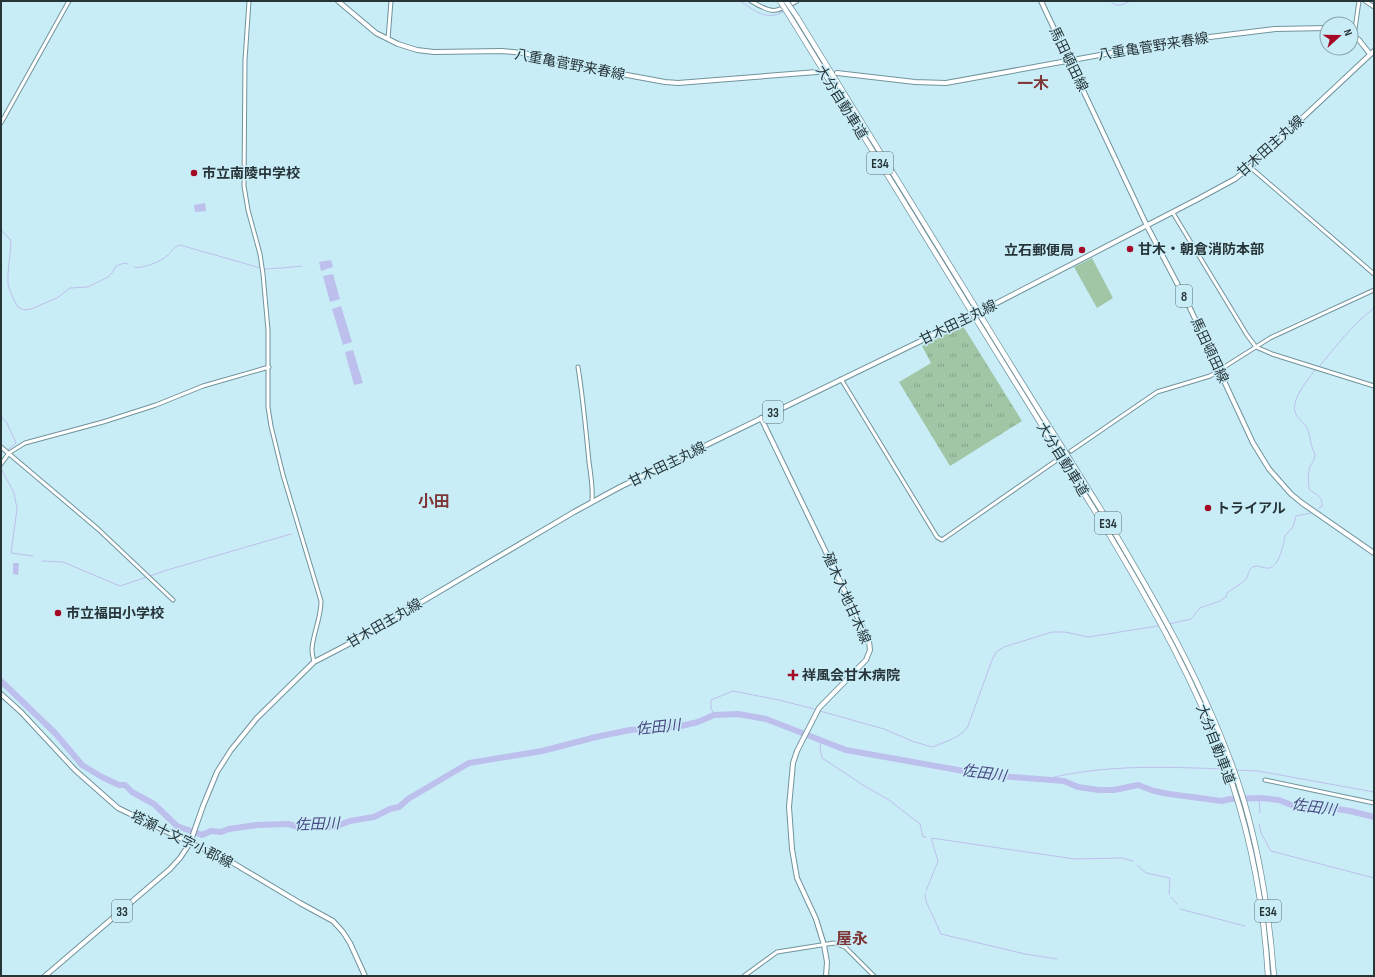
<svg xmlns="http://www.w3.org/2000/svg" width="1375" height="977" viewBox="0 0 1375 977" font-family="'Sofia Sans Condensed','Noto Sans JP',sans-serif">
  <defs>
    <pattern id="grass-tufts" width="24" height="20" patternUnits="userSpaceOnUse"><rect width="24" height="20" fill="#a0c6a6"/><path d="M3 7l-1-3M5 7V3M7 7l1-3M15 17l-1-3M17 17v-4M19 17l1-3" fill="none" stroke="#82a288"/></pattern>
  </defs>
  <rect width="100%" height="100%" fill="#c9edf7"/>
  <!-- grass -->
  <path fill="url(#grass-tufts)" d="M963 326 1022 421 950 466 899 382 931 363 922 346Z"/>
  <!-- park -->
  <path fill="#a0c6a6" d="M1092 258 1113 298 1097 308 1074 267Z"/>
  <!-- water -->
  <path fill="#bdbfed" d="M205 203 206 211 195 212 194 205Z
    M331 260 333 267 321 271 319 262Z
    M333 274 340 299 330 302 323 276Z
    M341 306 352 342 343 345 332 309Z
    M353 350 363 383 354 385 345 352Z
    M13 563H19L18 575 13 574Z"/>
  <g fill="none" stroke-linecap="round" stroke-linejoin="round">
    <!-- stream -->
    <path stroke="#bdbfed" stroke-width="1" d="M740 1C756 11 766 22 785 11
      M1112 3C1119 7 1123 5 1130 1
      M1 230 10 239 11 245 8 273V285L13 298 18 307 24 310 31 309 57 298 70 288 88 287 108 277 112 273 116 266 124 263 128 264
      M134 267C140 270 162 261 167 256 172 252 173 247 180 245L264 269 281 268 302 266
      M1319 367C1336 346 1352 325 1374 308
      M1316 369C1309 378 1291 399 1295 412 1296 417 1303 422 1306 426 1310 433 1310 440 1312 447 1312 450 1315 452 1315 455 1315 460 1312 463 1310 466 1308 472 1308 482 1309 488 1311 495 1322 491 1322 506L1319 508
      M1 416 7 423 16 443 8 450
      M2 470 14 493 17 509 11 553 33 556
      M42 561 63 562 120 586 147 577
      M150 576 167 570 291 534
      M1169 624 1191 619 1200 608 1220 601 1226 597 1227 593C1233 588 1243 584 1247 577 1249 573 1249 569 1253 567 1259 564 1263 569 1269 568 1279 567 1284 543 1285 536L1293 527 1296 516 1311 513
      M820 711 884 729 912 741 932 747 935 746C947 741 962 737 968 726L992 660 996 652 1004 647 1052 632H1065L1088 637 1158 626
      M714 715 711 708V700L733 691 779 700 814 709
      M821 740 820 749 822 758 863 785 889 800 920 824 923 837H926
      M1235 770 1258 771 1374 792
      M1046 779C1105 764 1165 767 1225 769
      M1259 798 1260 813
      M1259 824 1261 833 1271 851 1374 878
      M1137 865 1146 873 1170 878 1169 894
      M926 891 938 861 931 838 1075 859 1122 858 1133 861
      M925 894 926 901 941 934 1025 954 1057 959
      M1171 897 1177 904
      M1180 909 1245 926"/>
    <!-- river -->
    <path stroke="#bdbfed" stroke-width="6" d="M1 681 55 733 82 765 102 777 119 785H125L132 792 154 804 177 826 202 835 211 831 221 832 229 829 257 825 288 824 299 827 320 828 337 826 350 821 374 817 390 809 399 807 408 799 469 763 542 751 596 737 630 730 681 726 698 722 714 715 738 714 766 719 846 750 986 775 1064 781 1078 787 1099 790H1114L1138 785 1154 791 1169 794 1222 801 1230 799 1262 798 1279 800 1294 806 1331 808 1350 811 1374 817"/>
    <!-- minor-tunnel -->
    <path stroke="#a9c8d1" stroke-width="3" stroke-dasharray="3 1.5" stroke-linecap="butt" d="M1057 460 1071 451"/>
    <!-- major-tunnel -->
    <path stroke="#a9c8d1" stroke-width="4" stroke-dasharray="4 2" stroke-linecap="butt" d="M817 72 833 73"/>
    <defs>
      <path id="minor" d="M249 1 245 60 244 186 248 210 260 254 263 274 268 330V407L271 426 283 475 321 601C321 619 313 633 312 649 312 653 313 658 314 662
        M751 1C772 14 776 13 797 1
        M1365 1 1374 7
        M1354 36 1359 1
        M388 39 391 1
        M1 123 69 1
        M1250 167 1374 274
        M1173 213 1247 335 1256 347 1272 354 1374 386
        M578 367C583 398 586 430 589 462 591 475 593 488 592 501
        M841 379 937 537 942 540 1057 460
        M1 447 98 529 173 600
        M1071 451 1157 392 1210 376 1270 338 1374 290
        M1 464 9 453 25 443 103 422 156 405 203 386 269 367
        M1265 780 1374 803
        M744 976 777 952 834 943 845 947 874 976"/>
      <path id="major" d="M338 1 376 33 398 44 417 50 434 52 502 51 523 53 605 71 665 82 678 83 817 72
        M1041 1 1147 226 1189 306 1253 443 1269 469 1291 494 1302 503 1374 553
        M1351 35 1359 40 1370 54
        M837 73 915 82 946 83 1177 41 1275 29 1327 28
        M761 418 869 641 870 650 866 660 819 708 797 751 793 763 789 807 792 849 797 878 816 919 824 945 827 962 826 976
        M1 694 21 712 75 770 118 808 190 843 223 857 300 903 333 921 343 932 350 943 365 976
        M45 976 170 869 180 858 190 843 203 806 217 772 231 750 257 718 314 662 364 636 574 512 620 487 964 320 1198 199 1235 179 1250 167 1374 51"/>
      <path id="highway" d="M797 17 973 303
        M792 20 968 306
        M982 318C1021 382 1061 445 1100 508 1153 596 1205 685 1238 782 1259 845 1269 910 1274 976
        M977 321C1018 386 1058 451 1098 516 1150 602 1200 688 1232 783 1253 846 1264 910 1268 976"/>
    </defs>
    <!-- minor casing -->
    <use href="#minor" stroke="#71939c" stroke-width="5"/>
    <!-- major casing -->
    <use href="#major" stroke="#71939c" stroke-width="6"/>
    <!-- highway casing -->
    <use href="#highway" stroke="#71939c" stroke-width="6"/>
    <!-- minor -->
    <use href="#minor" stroke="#fff" stroke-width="3"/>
    <!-- major -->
    <use href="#major" stroke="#fff" stroke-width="4"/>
    <!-- highway -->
    <use href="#highway" stroke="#fff" stroke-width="4.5"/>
    <defs>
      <path id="highway-bridge" d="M780 1 792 20
        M786 1 797 17
        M973 303 982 318
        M968 306 977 321"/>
    </defs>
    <!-- highway-bridge casing -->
    <use href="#highway-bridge" stroke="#71939c" stroke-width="6" stroke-linecap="butt"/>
    <!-- highway-bridge -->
    <use href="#highway-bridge" stroke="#fff" stroke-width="4.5"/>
  </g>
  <!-- markers -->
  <g fill="#a40925" stroke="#c9edf7" stroke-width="1.5">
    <circle cx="194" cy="173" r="4"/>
    <circle cx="1130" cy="249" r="4"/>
    <circle cx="1082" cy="250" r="4"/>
    <circle cx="1208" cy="508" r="4"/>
    <circle cx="58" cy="613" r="4"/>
    <path d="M791 669h4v4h4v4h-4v4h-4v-4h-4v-4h4z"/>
  </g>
  <g text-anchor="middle" stroke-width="3" stroke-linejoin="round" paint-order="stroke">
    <!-- shield labels -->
    <g fill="#c9edf7" stroke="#586c72" stroke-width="1">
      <rect x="867" y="152" width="26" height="22" rx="3"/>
      <rect x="1176" y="285" width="16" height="22" rx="3"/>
      <rect x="763" y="401" width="20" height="22" rx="3"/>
      <rect x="1095" y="512" width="26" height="22" rx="3"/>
      <rect x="112" y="900" width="20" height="22" rx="3"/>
      <rect x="1255" y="900" width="26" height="22" rx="3"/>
    </g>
    <g font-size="13" font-weight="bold" fill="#273539">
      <text x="880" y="168">E34</text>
      <text x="1184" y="301">8</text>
      <text x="773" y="417">33</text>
      <text x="1108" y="528">E34</text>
      <text x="122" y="916">33</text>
      <text x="1268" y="916">E34</text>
    </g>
    <!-- street labels -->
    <g font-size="14" fill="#273539" stroke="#c9edf7">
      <text transform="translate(1153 46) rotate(-9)" y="5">八重亀菅野来春線</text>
      <text transform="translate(1069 59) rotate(64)" y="5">馬田頓田線</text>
      <text transform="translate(570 64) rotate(11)" y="5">八重亀菅野来春線</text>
      <text transform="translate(842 102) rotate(58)" y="5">大分自動車道</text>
      <text transform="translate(1270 146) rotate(-42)" y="5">甘木田主丸線</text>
      <text transform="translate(958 322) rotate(-26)" y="5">甘木田主丸線</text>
      <text transform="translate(1210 350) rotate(65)" y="5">馬田頓田線</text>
      <text transform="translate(1063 459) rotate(58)" y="5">大分自動車道</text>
      <text transform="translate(667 464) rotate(-26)" y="5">甘木田主丸線</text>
      <text transform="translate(847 598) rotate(66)" y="5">殖木入地甘木線</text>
      <text transform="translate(384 623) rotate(-30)" y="5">甘木田主丸線</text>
      <text transform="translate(1216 744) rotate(69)" y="5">大分自動車道</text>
      <text transform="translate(182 839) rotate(26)" y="5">塔瀬十文字小郡線</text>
    </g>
    <!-- poi labels -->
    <g font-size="14" font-weight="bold" fill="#273539" stroke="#c9edf7" text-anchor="start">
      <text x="202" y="178">市立南陵中学校</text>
      <text x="1138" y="254">甘木・朝倉消防本部</text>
      <text x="1074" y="255" text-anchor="end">立石郵便局</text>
      <text x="1216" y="513">トライアル</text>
      <text x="66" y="618">市立福田小学校</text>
      <text x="802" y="680">祥風会甘木病院</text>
    </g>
    <!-- water labels -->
    <g font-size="15" font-style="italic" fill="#474680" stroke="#c9edf7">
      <text transform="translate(658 727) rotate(-6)" y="5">佐田川</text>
      <text transform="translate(984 773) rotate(8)" y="5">佐田川</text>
      <text transform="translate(1314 807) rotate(8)" y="5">佐田川</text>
      <text transform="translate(317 824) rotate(-2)" y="5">佐田川</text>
    </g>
    <!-- quarter labels -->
    <g font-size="16" font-weight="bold" fill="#7e3637" stroke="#c9edf7">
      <text x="1033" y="89">一木</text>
      <text x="434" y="507">小田</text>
      <text x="852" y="944">屋永</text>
    </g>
  </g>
  <!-- border -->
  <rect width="1375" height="977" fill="none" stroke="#273539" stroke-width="4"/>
  <!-- north arrow -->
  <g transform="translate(1339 36) rotate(69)"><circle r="19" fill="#c9edf7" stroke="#88a3ab"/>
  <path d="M0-3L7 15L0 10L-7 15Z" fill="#a40925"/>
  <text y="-6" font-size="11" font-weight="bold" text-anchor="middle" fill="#273539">N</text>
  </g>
</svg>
